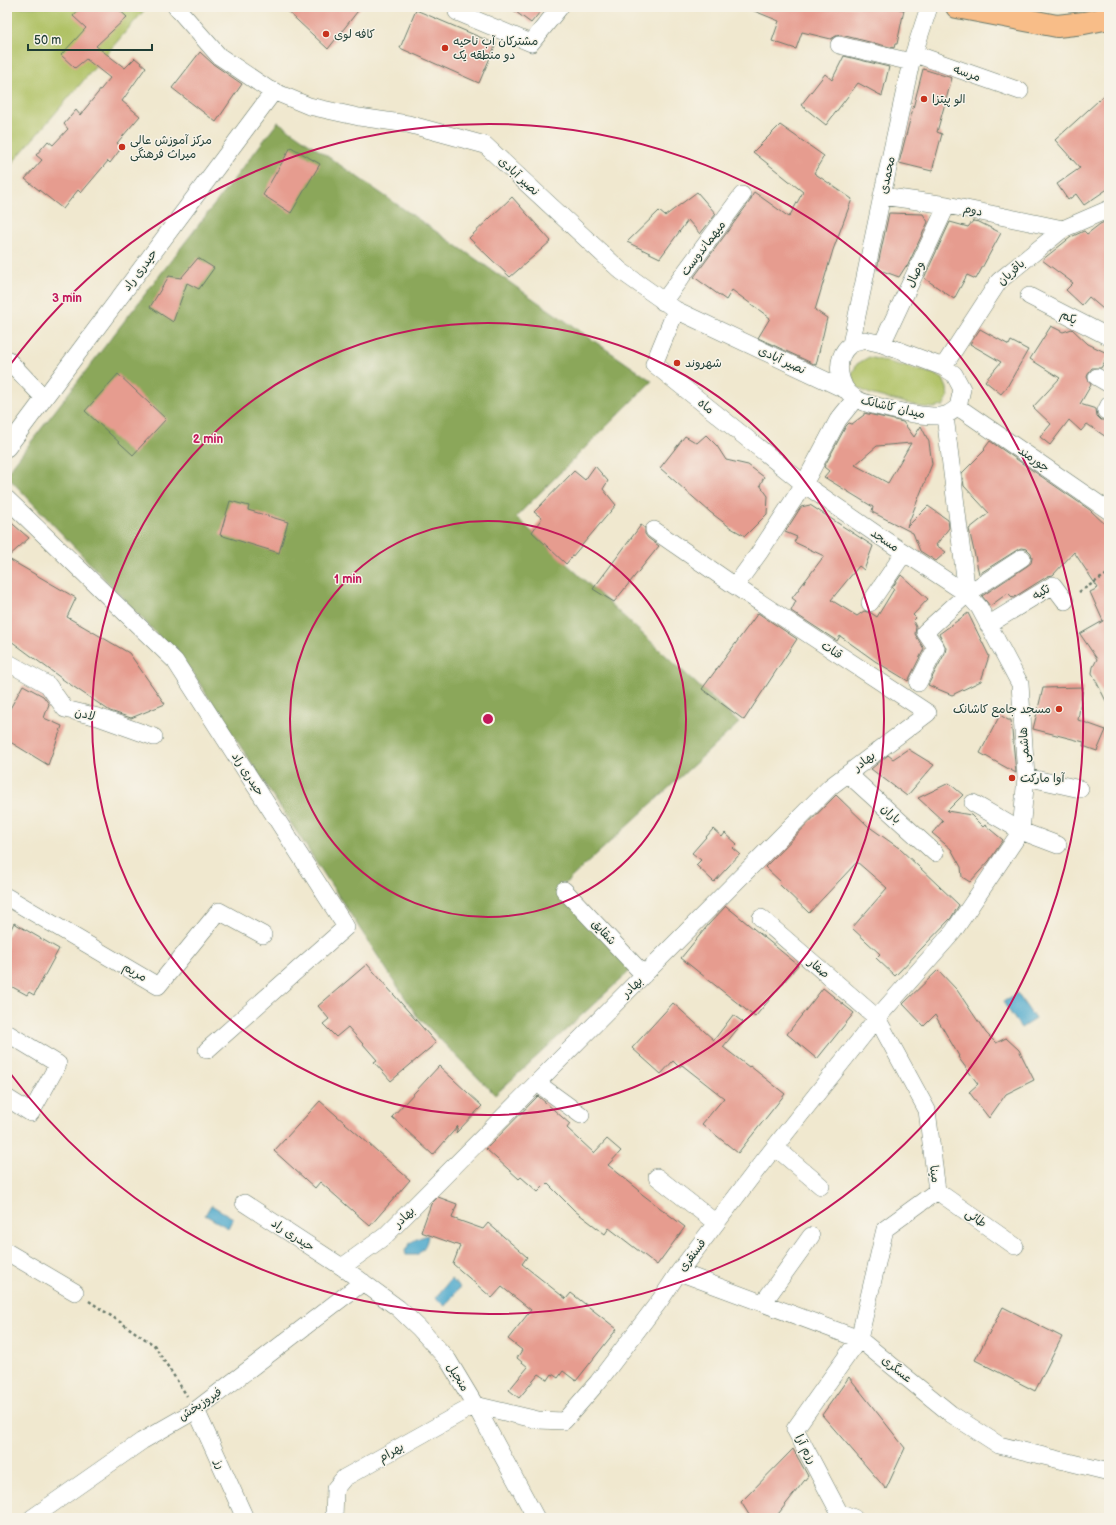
<svg xmlns="http://www.w3.org/2000/svg" width="1116" height="1525" viewBox="0 0 1116 1525" font-family="'Balsamiq Sans','Playpen Sans Arabic',sans-serif">
  <rect width="100%" height="100%" fill="#f7f3e8"/>
  <filter id="ink" filterUnits="userSpaceOnUse"><feTurbulence type="fractalNoise" baseFrequency=".025" numOctaves="2"/><feDisplacementMap in="SourceGraphic" scale="8" xChannelSelector="R" yChannelSelector="G"/><feConvolveMatrix kernelMatrix="1 2 1 2 8 2 1 2 1" color-interpolation-filters="sRGB"/></filter>
  <filter id="wash" filterUnits="userSpaceOnUse"><feTurbulence type="fractalNoise" baseFrequency=".012" numOctaves="4" result="noise"/><feDisplacementMap in="SourceGraphic" scale="16" xChannelSelector="R" yChannelSelector="G"/><feGaussianBlur stdDeviation="0.9" result="paint"/><feColorMatrix in="noise" values="0 0 0 0 0 0 0 0 0 0 0 0 0 0 0 0 0 1.4 0 .05"/><feComposite in="paint" operator="in"/></filter>
  <g filter="url(#wash)">
    <rect width="100%" height="100%" fill="#f0e8cf"/>
    <!-- green -->
    <path fill="#afc164" stroke="#677f4c" d="M7 7H147L7 169Z
      M869 357 934 374 943 379 947 388 948 397 943 406 934 408 922 407 870 394 856 387 852 374 857 364Z"/>
    <!-- forest -->
    <path fill="#8ba75a" stroke="#557247" d="M278 122 652 381 516 517 739 723 559 889 632 969 495 1095 417 1016 190 669 7 476V473Z"/>
    <!-- water -->
    <path fill="#4ea9cc" stroke="#367380" d="M1017 993 1035 1019 1021 1028 1003 1002Z
      M211 1205 233 1218 228 1228 205 1215Z
      M428 1235C427 1244 424 1249 417 1255H406L405 1251C409 1241 418 1238 428 1235Z
      M451 1279 460 1287 445 1306 435 1298Z"/>
    <g id="blocks">
      <!-- building -->
      <path fill="#e69c8f" fill-rule="evenodd" d="M81 7H116L127 17 96 46 125 68 135 58 146 67 122 101 140 116 117 143 122 147 110 163 108 161 81 193 78 190 63 209 25 179 42 160 36 155 48 141 53 145 68 129 64 124 76 110 80 115 110 78 86 59 75 68 61 55 86 28 73 16Z
        M283 7H361L328 49Z
        M509 7H544L531 23Z
        M747 7H892L904 10 897 44H895L894 48 841 35 836 36 831 39 802 32 796 49 772 41 779 21 747 8Z
        M416 10 496 44 479 83 400 48Z
        M200 52 213 64 242 84 216 122 172 88Z
        M844 56 889 67 882 96 858 83 826 125 801 105 825 74 832 80Z
        M923 69 952 78 937 132 942 134 932 171 899 163Z
        M1109 91V188L1084 205 1076 194 1068 200 1057 184 1080 168 1055 140Z
        M780 125 824 156 814 173 852 199 833 250 815 310 827 318 816 365 758 338 770 318 732 290 726 300 694 277 750 201 754 192 789 217 803 192 753 152Z
        M291 147 320 164 291 213 263 195Z
        M697 192 716 214 700 234 688 220 660 258 627 242 659 211 665 216Z
        M512 197 551 241 510 277 469 238Z
        M889 213 923 214 928 222 907 267 906 266 899 277 877 269Z
        M1109 220V302L1103 309 1089 297 1082 305 1066 290 1073 283 1042 260 1071 237 1084 231 1087 234 1100 224Z
        M973 221 979 222 1001 233 976 279 967 275 954 299 924 278 950 222 968 227Z
        M198 258 214 268 199 289 187 283 173 322 150 307 169 276 181 278Z
        M1051 326 1063 332 1072 329 1088 344 1109 354 1101 368H1092L1089 372 1087 377 1091 385 1080 404 1096 409 1097 416 1101 420H1109V439L1087 424 1081 431 1069 420 1050 445 1040 437 1051 424 1033 407 1060 378 1030 359Z
        M980 329 1009 345 1011 341 1028 350 1007 387 1001 394 985 381 1001 362 970 344Z
        M118 374 166 419 133 455 85 411Z
        M864 413 903 422 914 437 921 426 929 442 932 464 907 527 928 506 948 520 949 528 936 545 946 552 936 561 920 551 913 533 872 512 873 507 824 477 829 471 824 467 846 426 849 423 852 424 864 415ZM911 443 888 483 855 465 877 446Z
        M706 435 717 446 726 460 748 465 764 477 760 485 768 496 767 514 745 536 731 528 710 512 660 468 685 436 697 443Z
        M990 441 1090 510 1109 528V707L1092 673 1093 667 1097 659 1080 634 1103 621 1090 592 1098 588 1074 552 1053 575 1048 576 1013 598 1008 593 990 606 982 596 1027 566 1031 563 1032 558 1031 553 1027 549 1021 548 1017 550 979 574 969 529 989 513 964 486 962 473 985 450 984 449Z
        M595 466 608 481 603 489 616 505 566 564 532 532 542 518 534 512 574 471 585 480Z
        M230 501 249 506 248 510 288 522 279 553 220 535Z
        M810 505 873 546 864 570 859 566 831 600 857 616 864 611 871 613 877 617 894 589 892 588 901 575 928 599 913 615 916 618 913 621 916 627 915 634 924 649 908 681 875 661 840 636 837 641 791 611 796 601 792 598 824 556 794 542 797 537 785 532 801 507Z
        M7 519 29 538 7 558Z
        M641 525 645 528V534L648 538 659 546 614 602 593 589Z
        M7 558 76 598 67 617 129 653 165 704 131 718 110 711 65 681 7 638Z
        M758 613 797 639 744 720 702 689Z
        M968 613 989 656 981 681 952 695 928 685 945 653 946 648 939 634Z
        M23 685 43 696 49 704 44 718 62 726 48 765 7 740V714Z
        M1083 687 1078 720 1106 730 1097 751 1083 746 1084 742 1033 729 1043 688Z
        M1000 715 1008 720H1011L1016 773 980 753Z
        M908 749 934 765 907 796 871 769 888 755 893 759Z
        M949 783 963 795 947 811 971 815 983 827 985 825 1003 840 989 861 970 882 962 877 961 867 951 849 932 833 943 821 918 798Z
        M836 795 868 826 899 848 959 905 951 918 895 976 876 958 880 954 852 928 887 888 857 862 809 913 780 885 782 883 765 867Z
        M713 829 722 837 725 833 737 844 733 848 740 854 714 882 696 865 701 860 692 853Z
        M726 906 798 965 755 1017 681 958 709 924Z
        M14 923 59 949 34 995 29 992 27 995 7 984V937Z
        M367 964 436 1043 391 1081 374 1062 377 1060 348 1027 336 1037 323 1024 329 1019 318 1006Z
        M938 970 957 990 986 1033 996 1043 1006 1038 1019 1050 1034 1080 1006 1094 989 1118 969 1092 978 1084 958 1057 959 1056 935 1015 924 1026 903 1004Z
        M823 988 854 1013 817 1059 787 1034Z
        M673 1003 714 1040 733 1015 743 1022 723 1047 749 1067 750 1066 785 1094 738 1153 702 1124 724 1098 682 1065 679 1067 673 1061 661 1074 632 1048Z
        M439 1066 482 1106 456 1133 458 1126 433 1155 392 1117Z
        M538 1096 570 1124 567 1128 594 1153 607 1139 621 1151 608 1165 639 1190 638 1191 685 1227 657 1265 609 1228 605 1234 575 1211 547 1183 538 1192 521 1177 519 1179 486 1149Z
        M320 1101 410 1180 370 1226 320 1182 315 1188 274 1151Z
        M438 1197 457 1204 452 1218 483 1229 488 1223 527 1257 522 1264 566 1299 571 1293 617 1329 576 1381 563 1371 558 1378 552 1374 548 1380 539 1374 519 1398 509 1390 528 1367 517 1358 522 1350 508 1339 531 1310 502 1287 492 1298 453 1264 460 1246 421 1232 431 1204Z
        M1003 1307 1062 1337 1035 1391 975 1360Z
        M849 1377 905 1448 886 1489 822 1415Z
        M793 1449 808 1476 775 1518H751L741 1502Z"/>
    </g>
  </g>
  <g filter="url(#ink)">
    <use href="#blocks" fill-opacity="0" stroke="#68796a" stroke-width="1"/>
    <g fill="none" stroke-linecap="round" stroke-linejoin="round">
      <defs>
        <path id="street" d="M176 7 219 56 268 89 309 106 359 117 408 124 485 145 621 271 676 310 846 390
          M457 12 531 43 560 7
          M839 45 911 62
          M915 54 1020 91
          M882 196 947 205 1063 229
          M1029 296 1109 337
          M663 302 742 195
          M676 310 654 364 804 484 879 536 967 594
          M865 340 882 344 943 367 954 374 962 389 958 407C954 410 950 414 945 415 932 420 866 406 855 398 838 387 833 358 850 345 854 342 861 342 865 340Z
          M851 344 882 196 911 62 929 7
          M882 344 947 205
          M7 359 44 398
          M943 367 999 281 1063 229 1109 209
          M1097 377 1109 384
          M958 407 1109 511
          M1106 411 1109 405
          M7 448 274 91
          M7 499 175 661 346 927 207 1050
          M654 530 735 586
          M870 603 904 553
          M988 625 1053 585 1065 601
          M7 662 48 685 65 709 98 717 154 737
          M918 683 936 648 925 632 967 594 1022 558
          M848 774 935 853
          M1026 777 1080 789
          M973 803 1021 831 1058 845
          M564 890 644 975
          M7 897 158 986 219 911 263 935
          M761 918 877 1018 927 1110 937 1191 885 1229 859 1339 795 1429 839 1512 854 1518
          M7 1033 58 1064 31 1113 7 1098
          M537 1083 581 1115
          M775 1147 821 1186
          M657 1177 716 1223
          M937 1191 1015 1246
          M244 1203 342 1267 398 1308 419 1328 448 1360 475 1405 536 1518
          M7 1252 75 1292
          M342 1267 385 1236 830 787 928 713 735 586 759 553 804 484 838 420 855 399
          M679 1272 859 1339 951 1414 999 1445 1109 1472
          M763 1303 811 1236
          M196 1410 245 1518
          M32 1518 142 1441 196 1410 363 1282
          M334 1518 335 1489 344 1478 475 1405 538 1420 564 1421 598 1382 661 1299 679 1272 758 1168 877 1018 953 932 1021 831 1026 777 1020 684 979 607 967 594 945 416"/>
        <path id="primary" d="M957 7 1057 26 1084 23 1109 18"/>
      </defs>
      <!-- street casing -->
      <use href="#street" stroke="#68796a" stroke-width="18"/>
      <!-- primary casing -->
      <use href="#primary" stroke="#68796a" stroke-width="24"/>
      <!-- path -->
      <path stroke="#68796a" stroke-width="2.5" stroke-dasharray="3 3" stroke-linecap="butt" d="M1079 592 1109 573
        M89 1301 154 1345 187 1396"/>
      <!-- street -->
      <use href="#street" stroke="#fff" stroke-width="17"/>
      <!-- primary -->
      <use href="#primary" stroke="#f8bd88" stroke-width="22"/>
    </g>
  </g>
  <!-- distance rings -->
  <g fill="none" stroke="#c2185b" stroke-width="2">
    <circle cx="488" cy="719" r="198"/>
    <circle cx="488" cy="719" r="396"/>
    <path d="M10 365A595 595 0 1 1 10 1073"/>
  </g>
  <!-- markers -->
  <g fill="#c8321e" stroke="#f7f3e8" stroke-width="1.5">
    <circle cx="326" cy="34" r="4"/>
    <circle cx="445" cy="48" r="4"/>
    <circle cx="924" cy="99" r="4"/>
    <circle cx="122" cy="147" r="4"/>
    <circle cx="677" cy="363" r="4"/>
    <circle cx="1059" cy="709" r="4"/>
    <circle cx="1012" cy="778" r="4"/>
  </g>
  <g text-anchor="middle" stroke-width="3" stroke-linejoin="round" paint-order="stroke">
    <!-- poi labels -->
    <g font-size="12" fill="#1f3d34" stroke="#f7f3e8" text-anchor="start">
      <text x="334" y="38">کافه لوی</text>
      <text x="453" y="45">مشترکان آب ناحیه<tspan x="453" dy="14">دو منطقه یک</tspan></text>
      <text x="932" y="103">الو پیتزا</text>
      <text x="130" y="144">مرکز آموزش عالی<tspan x="130" dy="14">میراث فرهنگی</tspan></text>
      <text x="685" y="367">شهروند</text>
      <text x="1051" y="713" text-anchor="end">مسجد جامع کاشانک</text>
      <text x="1020" y="782">آوا مارکت</text>
    </g>
    <!-- street labels -->
    <g font-size="12" fill="#1f3d34" stroke="#f7f3e8">
      <text transform="translate(967 73) rotate(19)" y="4">مرسه</text>
      <text transform="translate(887 175) rotate(-78)" y="4">محمدی</text>
      <text transform="translate(519 176) rotate(43)" y="4">نصیر آبادی</text>
      <text transform="translate(973 210) rotate(12)" y="4">دوم</text>
      <text transform="translate(703 248) rotate(-53)" y="4">میهماندوست</text>
      <text transform="translate(140 270) rotate(-53)" y="4">حیدری راد</text>
      <text transform="translate(1011 272) rotate(-42)" y="4">باقریان</text>
      <text transform="translate(915 274) rotate(-65)" y="4">وصال</text>
      <text transform="translate(1069 317) rotate(28)" y="4">یکم</text>
      <text transform="translate(782 360) rotate(25)" y="4">نصیر آبادی</text>
      <text transform="translate(706 406) rotate(39)" y="4">ماه</text>
      <text transform="translate(893 407) rotate(13)" y="4">میدان کاشانک</text>
      <text transform="translate(1034 459) rotate(35)" y="4">جورمند</text>
      <text transform="translate(885 540) rotate(34)" y="4">مسجد</text>
      <text transform="translate(1041 592) rotate(-30)" y="4">تکیه</text>
      <text transform="translate(832 650) rotate(33)" y="4">قنات</text>
      <text transform="translate(85 714) rotate(14)" y="4">لادن</text>
      <text transform="translate(1024 745) rotate(-94)" y="4">هاشمی</text>
      <text transform="translate(864 761) rotate(-37)" y="4">بهادر</text>
      <text transform="translate(248 774) rotate(57)" y="4">حیدری راد</text>
      <text transform="translate(891 814) rotate(42)" y="4">باران</text>
      <text transform="translate(604 932) rotate(47)" y="4">شقایق</text>
      <text transform="translate(819 968) rotate(41)" y="4">صفار</text>
      <text transform="translate(135 972) rotate(30)" y="4">مریم</text>
      <text transform="translate(632 987) rotate(-45)" y="4">بهادر</text>
      <text transform="translate(935 1174) rotate(83)" y="4">مینا</text>
      <text transform="translate(404 1217) rotate(-45)" y="4">بهادر</text>
      <text transform="translate(976 1218) rotate(35)" y="4">طائی</text>
      <text transform="translate(293 1235) rotate(33)" y="4">حیدری راد</text>
      <text transform="translate(692 1255) rotate(-53)" y="4">فسنقری</text>
      <text transform="translate(897 1369) rotate(39)" y="4">عسگری</text>
      <text transform="translate(458 1377) rotate(58)" y="4">منجیل</text>
      <text transform="translate(200 1404) rotate(-34)" y="4">فیروزبخش</text>
      <text transform="translate(806 1449) rotate(62)" y="4">رزم آرا</text>
      <text transform="translate(391 1452) rotate(-29)" y="4">بهرام</text>
      <text transform="translate(220 1464) rotate(65)" y="4">رز</text>
    </g>
  </g>
  <circle cx="488" cy="719" r="6" fill="#c2185b" stroke="#f7f3e8" stroke-width="2"/>
  <g font-size="12" text-anchor="middle" font-weight="bold" fill="#c2185b" stroke="#f7f3e8" stroke-width="3" stroke-linejoin="round" paint-order="stroke">
    <text x="67" y="302">3 min</text>
    <text x="208" y="443">2 min</text>
    <text x="348" y="583">1 min</text>
  </g>
  <!-- margin -->
  <rect width="1116" height="1525" fill="none" stroke="#f7f3e8" stroke-width="24"/>
  <!-- scale -->
  <path d="M28 44v6h124v-6" fill="none" stroke="#1f3d34" stroke-width="2"/>
  <text x="34" y="44" font-size="12" fill="#1f3d34" stroke="#f7f3e8" stroke-width="3" paint-order="stroke">50 m</text>
</svg>
